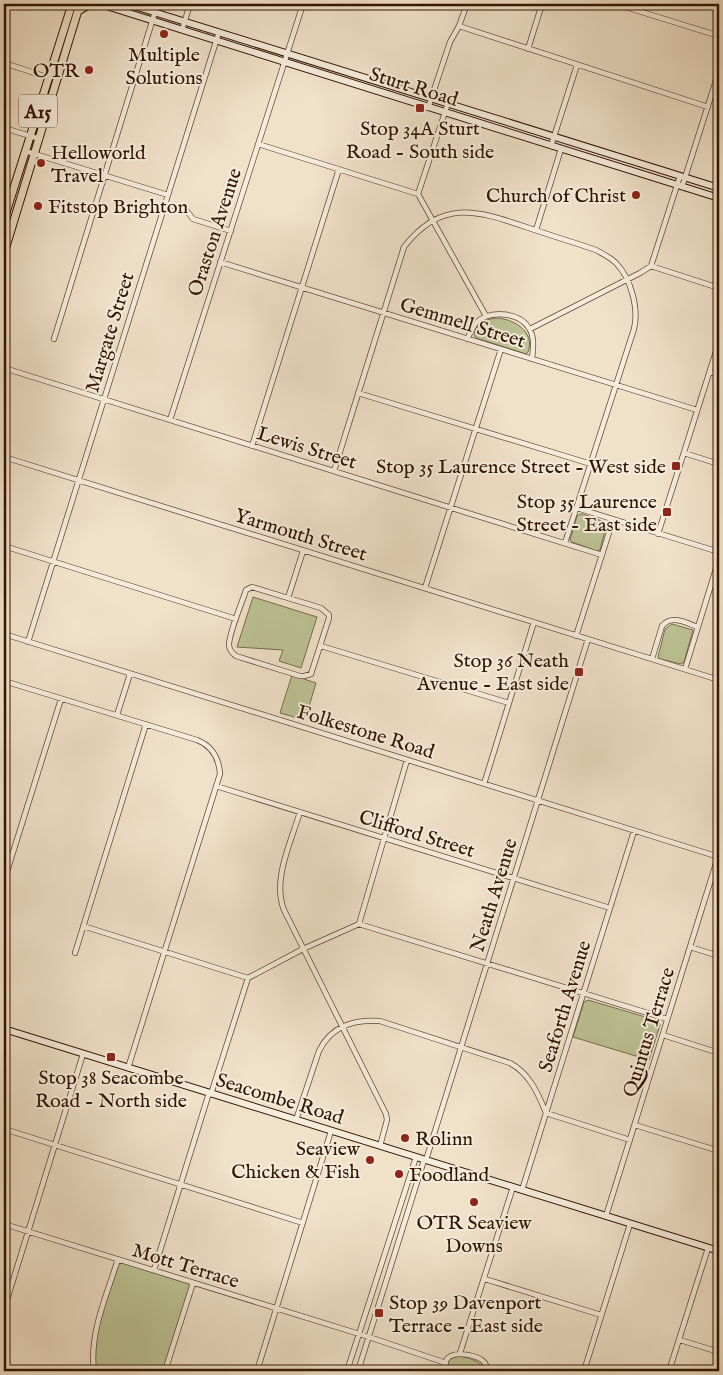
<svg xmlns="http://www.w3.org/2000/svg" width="723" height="1375" viewBox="0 0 723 1375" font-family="'IM FELL English',serif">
  <rect width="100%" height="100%" fill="#f0e1c9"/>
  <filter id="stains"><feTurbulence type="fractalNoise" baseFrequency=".004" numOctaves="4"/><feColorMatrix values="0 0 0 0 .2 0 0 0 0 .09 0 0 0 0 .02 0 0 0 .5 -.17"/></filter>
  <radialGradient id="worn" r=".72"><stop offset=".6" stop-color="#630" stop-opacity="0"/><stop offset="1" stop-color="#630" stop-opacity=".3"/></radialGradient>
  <!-- green -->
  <path fill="#bcc294" stroke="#776c4a" d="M495 318C512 318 536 331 528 352L526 354 476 338 474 335C475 324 485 320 495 318Z
    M580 514H583L607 523 600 550 597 551 572 542 570 540 577 516Z
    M253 597 317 617 301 668 279 661 283 650 237 647Z
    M672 624 693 630 684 662 681 664 660 659 658 657 665 629Z
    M292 675 316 683 305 720 280 713Z
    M588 1000 659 1021 660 1025 649 1060 573 1037 584 1002Z
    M119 1261 192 1284 164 1371H96C90 1334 108 1296 119 1261Z
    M455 1356C465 1356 483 1361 484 1371H446L449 1360Z"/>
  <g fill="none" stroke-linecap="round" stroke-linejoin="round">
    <defs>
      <path id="street" d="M616 4 719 36
        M459 26 708 107
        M182 30 190 4
        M528 49 542 4
        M4 63 50 78
        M448 103 418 194 486 316
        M428 108 450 42 459 26 467 4
        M4 128 40 139
        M258 144 418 194
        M551 146 577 65
        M25 151 168 195
        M682 187 719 71
        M165 203 186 210 193 219 231 231
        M536 230 561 149
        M220 262 697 410
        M651 266 719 288
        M530 329 640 273 651 266 680 176
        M54 339 155 12
        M467 339C470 334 473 326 477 322 490 310 519 312 529 328 535 337 533 350 532 359
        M4 368 602 555
        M710 372 719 375
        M358 393 591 464
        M170 420 303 4
        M252 446 339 169
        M684 453 719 464
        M4 457 719 680
        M334 471 404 247C441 199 476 210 526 227 549 235 573 242 596 250 603 254 610 257 616 263 631 278 639 309 634 329L565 543
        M577 508 719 552
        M658 534 719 342
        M4 546 236 619
        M252 587 321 608 329 615V618L311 674 304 676H300L236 656C232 653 230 651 229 646 228 635 242 603 246 590Z
        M425 588 501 349
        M288 598 303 551
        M4 634 719 857
        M576 636 613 520
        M28 642 219 32
        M321 646 509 703
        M652 659 662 626C672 614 686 623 698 627
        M685 669 719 559
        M4 681 197 740C212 746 219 757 220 774L128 1068
        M117 715 130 674
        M484 784 534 622
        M216 786 610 908
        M300 812C291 842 272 880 284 910L386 1114 387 1120 380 1146
        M4 881 61 699
        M359 924 407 760
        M83 926 248 978
        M690 947 719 956
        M75 953 146 724
        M663 1035 719 1053
        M211 1094 248 978 303 949 359 924 667 1019
        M296 1120 319 1051C331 1026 355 1019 380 1021L510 1063C529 1073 538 1093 546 1113L630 1140
        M635 1125 719 1151
        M4 1129 303 1223
        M426 1160 588 639
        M522 1190 634 831
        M606 1216 718 857
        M4 1224 369 1337 446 1363
        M154 1270 209 1093
        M485 1279 601 1315
        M4 1314 6 1303 83 1054
        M680 1340 719 1352
        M460 1353 513 1187
        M94 1371C89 1333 107 1295 118 1259
        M165 1371 193 1283
        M257 1371 331 1131
        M347 1371 416 1157
        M358 1371 424 1160
        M443 1371C444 1368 445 1362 447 1359 454 1350 479 1355 485 1363 487 1366 487 1368 487 1371
        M584 1371 630 1224
        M669 1371 708 1248"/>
      <path id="secondary" d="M100 4 719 198
        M128 4 719 188
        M4 1029 719 1251"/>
      <path id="primary" d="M78 11 90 4
        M4 219 72 4
        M4 253 80 4"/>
    </defs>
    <!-- street casing -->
    <use href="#street" stroke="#624832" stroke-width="6"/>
    <!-- secondary casing -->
    <use href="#secondary" stroke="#321500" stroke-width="8"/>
    <!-- primary casing -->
    <use href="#primary" stroke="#321500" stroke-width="9"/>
    <!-- street -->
    <use href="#street" stroke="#f5ecdc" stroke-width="4.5"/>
    <!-- secondary -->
    <use href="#secondary" stroke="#f5ecdc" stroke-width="6"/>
    <!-- primary -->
    <use href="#primary" stroke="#f0e1c9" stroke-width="7"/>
  </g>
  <!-- markers -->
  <g fill="#8f2418" stroke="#f5ecdc" stroke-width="2">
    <circle cx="164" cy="34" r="5"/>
    <circle cx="89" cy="70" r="5"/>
    <rect x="415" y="103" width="10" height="10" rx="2.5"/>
    <circle cx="41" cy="163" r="5"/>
    <circle cx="636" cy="195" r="5"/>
    <circle cx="38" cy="206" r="5"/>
    <rect x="671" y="461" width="10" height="10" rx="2.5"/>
    <rect x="662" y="507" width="10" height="10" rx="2.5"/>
    <rect x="574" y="667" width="10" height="10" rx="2.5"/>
    <rect x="106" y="1052" width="10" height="10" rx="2.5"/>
    <circle cx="405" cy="1138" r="5"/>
    <circle cx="370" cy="1160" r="5"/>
    <circle cx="399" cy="1174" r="5"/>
    <circle cx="474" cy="1202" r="5"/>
    <rect x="374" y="1308" width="10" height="10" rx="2.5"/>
  </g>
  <g text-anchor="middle" stroke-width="4" stroke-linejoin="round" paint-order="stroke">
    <!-- shield labels -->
    <rect fill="#f5ecdc" stroke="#6c5642" stroke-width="1" x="19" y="94.5" width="38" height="33" rx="4"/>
    <g font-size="19" font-weight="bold" fill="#321500">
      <text x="38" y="118">A15</text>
    </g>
    <!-- poi labels -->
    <g font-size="20" fill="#321500" stroke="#f5ecdc" text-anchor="end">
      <text x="164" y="61" text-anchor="middle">Multiple<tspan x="164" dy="23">Solutions</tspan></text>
      <text x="79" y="77">OTR</text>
      <text x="420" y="135" text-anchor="middle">Stop 34A Sturt<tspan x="420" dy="23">Road - South side</tspan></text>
      <text x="51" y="159" text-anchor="start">Helloworld<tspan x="51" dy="23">Travel</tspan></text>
      <text x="626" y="202">Church of Christ</text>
      <text x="48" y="213" text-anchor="start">Fitstop Brighton</text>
      <text x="666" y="473">Stop 35 Laurence Street - West side</text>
      <text x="657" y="508">Stop 35 Laurence<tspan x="657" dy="23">Street - East side</tspan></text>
      <text x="569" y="667">Stop 36 Neath<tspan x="569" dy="23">Avenue - East side</tspan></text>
      <text x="111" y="1084" text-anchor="middle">Stop 38 Seacombe<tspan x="111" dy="23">Road - North side</tspan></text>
      <text x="415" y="1145" text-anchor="start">Rolinn</text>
      <text x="360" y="1155">Seaview<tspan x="360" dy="23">Chicken &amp; Fish</tspan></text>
      <text x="409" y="1181" text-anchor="start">Foodland</text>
      <text x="474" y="1229" text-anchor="middle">OTR Seaview<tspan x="474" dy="23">Downs</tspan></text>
      <text x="389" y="1309" text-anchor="start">Stop 39 Davenport<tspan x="389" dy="23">Terrace - East side</tspan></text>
    </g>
    <!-- street labels -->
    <g font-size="20" fill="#321500" stroke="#f5ecdc">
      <text transform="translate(414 86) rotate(17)" y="7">Sturt Road</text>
      <text transform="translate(214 232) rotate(-72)" y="7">Oraston Avenue</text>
      <text transform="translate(463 322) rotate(17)" y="7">Gemmell Street</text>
      <text transform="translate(109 332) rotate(-73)" y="7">Margate Street</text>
      <text transform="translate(307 447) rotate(17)" y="7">Lewis Street</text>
      <text transform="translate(301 534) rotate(17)" y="7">Yarmouth Street</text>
      <text transform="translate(366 731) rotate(17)" y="7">Folkestone Road</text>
      <text transform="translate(417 833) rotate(17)" y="7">Clifford Street</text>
      <text transform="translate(493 895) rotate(-73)" y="7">Neath Avenue</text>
      <text transform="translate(564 1006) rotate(-73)" y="7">Seaforth Avenue</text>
      <text transform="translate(648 1032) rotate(-73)" y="7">Quintus Terrace</text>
      <text transform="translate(280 1098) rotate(17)" y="7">Seacombe Road</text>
      <text transform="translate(186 1265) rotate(17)" y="7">Mott Terrace</text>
    </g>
  </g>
  <!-- margin -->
  <rect width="723" height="1375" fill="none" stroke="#f0e1c9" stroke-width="20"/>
  <rect x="5" y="5" width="713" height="1365" fill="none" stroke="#321500" stroke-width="2.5"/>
  <rect x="10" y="10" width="703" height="1355" fill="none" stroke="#321500"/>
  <rect width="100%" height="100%" filter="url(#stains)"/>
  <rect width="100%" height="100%" fill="url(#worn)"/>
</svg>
